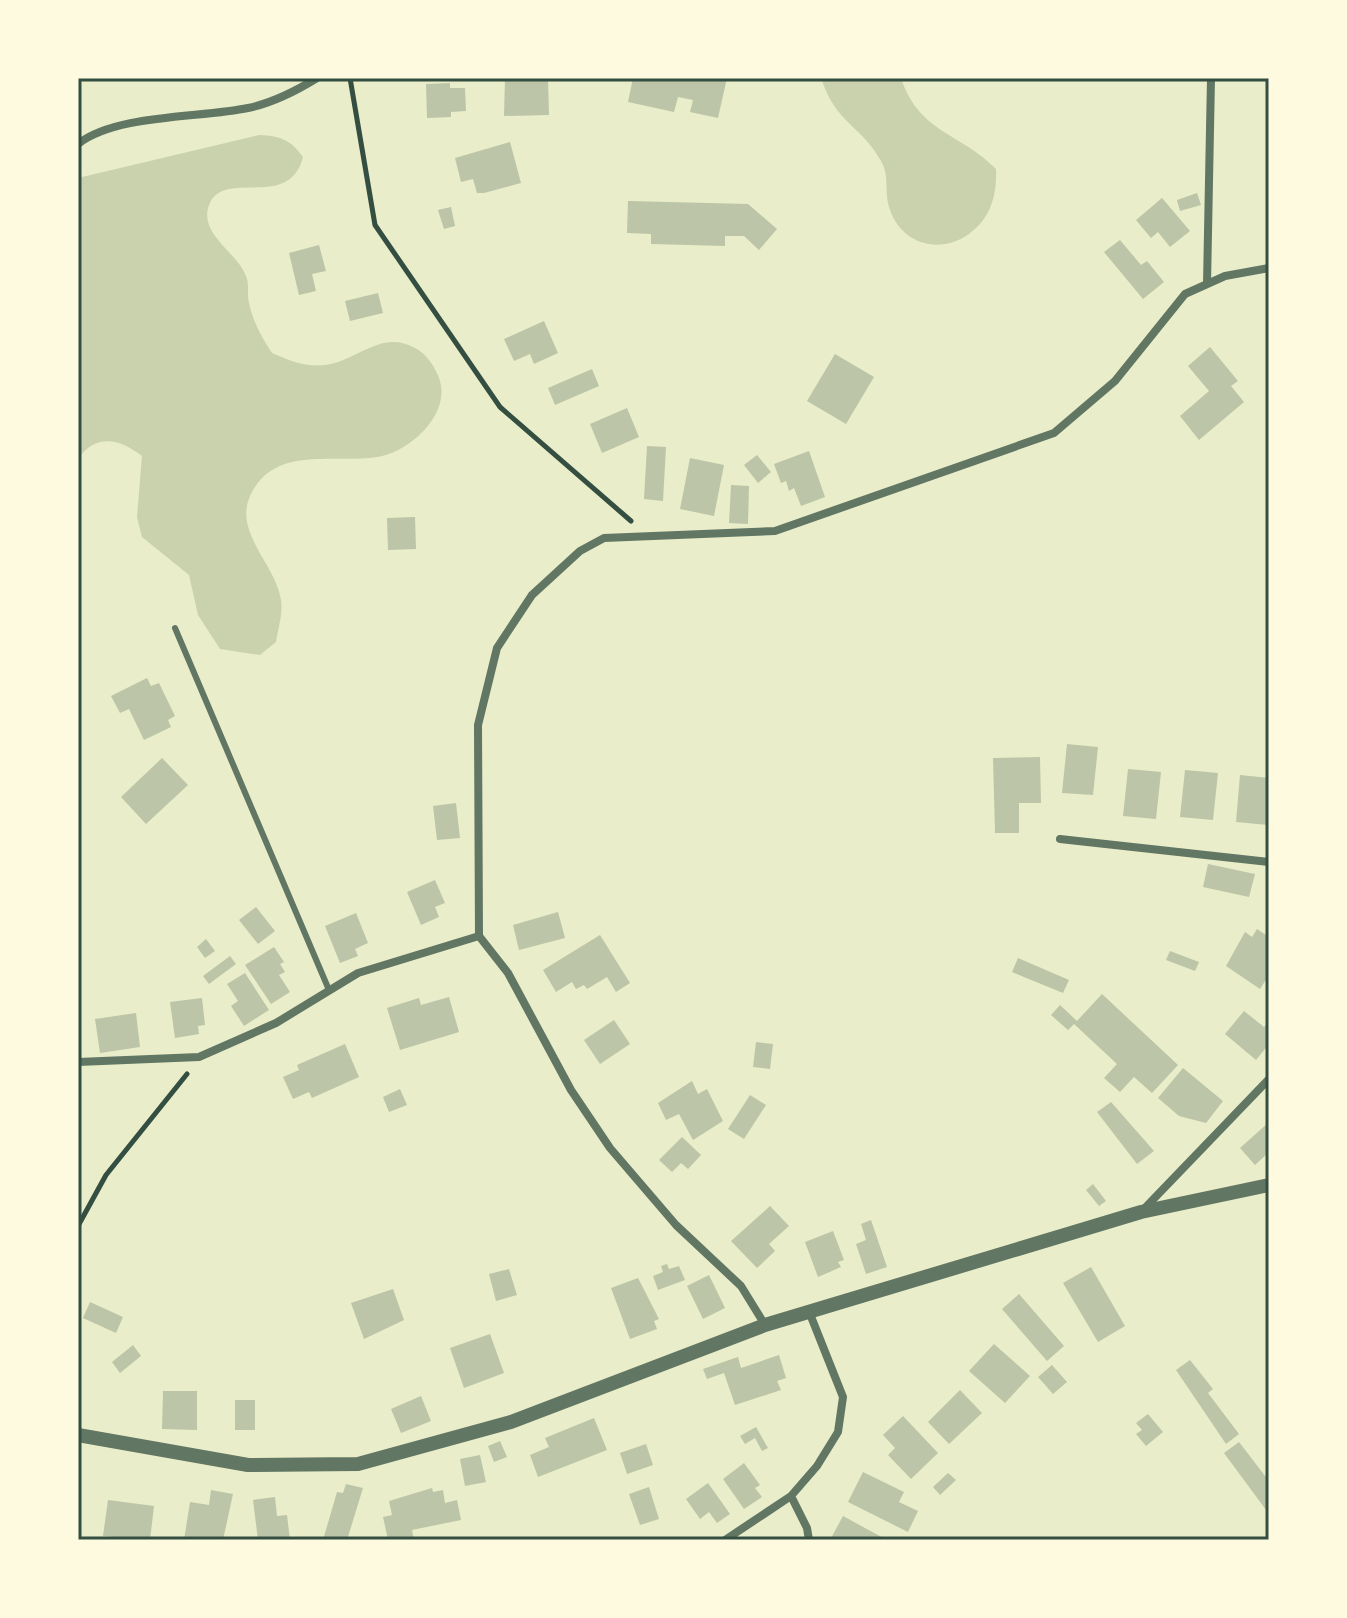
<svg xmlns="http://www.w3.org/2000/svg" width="1347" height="1618" viewBox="0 0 1347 1618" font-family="'PT Sans Narrow',sans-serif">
  <rect width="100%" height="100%" fill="#e9edc9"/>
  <!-- green -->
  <path fill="#cad2ad" d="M821 78H901C919 133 961 133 996 169 997 195 991 218 969 234 938 256 897 243 888 203 885 189 889 174 881 161 861 125 836 124 821 78Z
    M259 135C280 136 290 139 303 157 289 212 223 167 209 205 198 235 240 253 247 279 249 286 247 295 249 303 253 322 262 338 272 353 290 361 305 367 325 365 358 361 381 329 415 348 427 354 436 368 440 381 450 416 408 453 377 457 334 464 275 445 251 494 232 532 276 564 281 600 283 614 278 629 276 642L260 655 220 649 198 615 189 575 142 537 137 517 142 456C120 439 96 433 78 459V178Z"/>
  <!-- building -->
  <path fill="#bcc5a7" d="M505 78H548L549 115 504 116Z
    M633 78H727L718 118 690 112 693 100 678 97 674 112 628 102Z
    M450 83V88H465L466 111 451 112V117L427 118 426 84Z
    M510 142 521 183 484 193H477L473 179 461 182 455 158Z
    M1197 193 1201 205 1180 211 1177 200Z
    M1162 198 1190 231 1170 247 1158 232 1151 238 1136 220Z
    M628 201 748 204 777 229 759 250 744 236H725V246L651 244V234L627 233Z
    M451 207 455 226 444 229 438 210Z
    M1120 240 1141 265 1147 261 1164 282 1143 299 1104 252Z
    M319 245 326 271 312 274 316 291 299 295 289 253Z
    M378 293 383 313 350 321 345 301Z
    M544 321 558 353 534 364 530 354 514 361 504 339Z
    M1210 347 1238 381 1231 386 1244 402 1199 440 1180 416 1209 391 1188 366Z
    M835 354 874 377 846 424 807 401Z
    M592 369 599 386 555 405 548 388Z
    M627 408 639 437 602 453 590 424Z
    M647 446 666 447 663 501 644 499Z
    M809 451 825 497 801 506 794 488 789 491 786 481 781 483 774 464Z
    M757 455 771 472 758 483 744 465Z
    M690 458 724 465 714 516 680 509Z
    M731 485 749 486 748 524 729 523Z
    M415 517 416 549 388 550 387 518Z
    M147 678 151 686 159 683 175 716 168 720 171 727 144 740 129 709 120 713 111 696Z
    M1067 744 1098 747 1093 795 1062 793Z
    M1040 757 1041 803H1019V833H995L993 758Z
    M162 758 188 785 146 824 121 797Z
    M1128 769 1161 772 1156 819 1123 816Z
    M1185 770 1218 773 1213 820 1180 817Z
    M1240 775 1269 778 1268 825 1236 822Z
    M456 803 460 838 437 840 433 806Z
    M1208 864 1255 874 1249 897 1203 887Z
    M435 880 445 903 435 907 439 917 421 925 407 892Z
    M256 907 275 931 258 944 239 920Z
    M558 912 565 938 519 950 513 925Z
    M356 913 368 943 355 949 358 956 340 963 325 926Z
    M1257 929 1269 937V975L1260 989 1226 966 1245 932 1252 937Z
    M600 935 630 983 616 992 607 977 587 989 584 985 576 989 572 982 556 992 543 970Z
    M206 939 215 951 205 958 197 947Z
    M274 947 284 962 280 964 285 972 279 975 290 992 271 1004 245 965Z
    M1170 951 1199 962 1195 971 1166 960Z
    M230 956 236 964 209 984 203 976Z
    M1018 958 1069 980 1063 993 1012 972Z
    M245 973 269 1010 244 1026 231 1006 238 1001 227 984Z
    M1102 994 1178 1065 1152 1093 1134 1077 1120 1092 1104 1078 1117 1064 1074 1024 1068 1030 1051 1015 1060 1005 1077 1021Z
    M449 997 459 1032 400 1050 387 1008 419 998 421 1005Z
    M202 998 205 1025 198 1026 199 1034 175 1038 170 1002Z
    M1244 1011 1264 1027 1269 1022V1044L1256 1060 1225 1034Z
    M136 1013 140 1047 100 1053 95 1019Z
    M614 1020 630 1044 600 1064 584 1040Z
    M756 1042 773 1044 770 1069 753 1067Z
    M345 1044 359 1077 312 1098 309 1092 293 1099 283 1077 299 1070 297 1065Z
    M1183 1068 1223 1101 1206 1123 1179 1116 1158 1098Z
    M692 1081 698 1094 707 1089 723 1121 693 1140 679 1114 666 1120 658 1103Z
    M400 1089 407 1105 389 1112 383 1097Z
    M750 1095 766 1105 744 1139 728 1129Z
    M1111 1102 1154 1151 1137 1164 1097 1112Z
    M1269 1122V1152L1255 1165 1240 1148Z
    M682 1137 701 1155 688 1169 681 1163 672 1172 659 1160Z
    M1093 1184 1106 1201 1099 1206 1086 1190Z
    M770 1206 789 1226 769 1244 775 1251 757 1268 731 1241Z
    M871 1220 887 1267 866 1274 856 1244 866 1240 861 1224Z
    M833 1231 844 1260 838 1262 841 1267 818 1277 805 1242Z
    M667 1264 669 1269 679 1266 685 1280 658 1290 653 1276 663 1272 661 1266Z
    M1091 1267 1125 1326 1098 1342 1063 1283Z
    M509 1269 517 1295 496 1301 489 1274Z
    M709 1275 725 1308 703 1319 687 1286Z
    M638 1278 659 1319 654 1321 657 1329 630 1339 611 1288Z
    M393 1289 404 1320 364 1339 351 1303Z
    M1019 1294 1064 1346 1047 1361 1002 1309Z
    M90 1302 123 1317 116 1333 83 1318Z
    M490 1334 504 1373 464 1388 450 1348Z
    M994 1344 1030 1376 1005 1403 969 1371Z
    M133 1345 141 1356 120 1373 112 1362Z
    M779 1355 786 1378 777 1381 781 1390 735 1405 724 1373 707 1379 703 1369 738 1357 741 1368Z
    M1190 1360 1213 1389 1208 1393 1239 1434 1226 1444 1176 1370Z
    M1052 1365 1067 1382 1053 1394 1038 1377Z
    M960 1390 982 1413 949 1444 928 1422Z
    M163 1391H197V1430L162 1429Z
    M421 1396 431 1421 401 1433 391 1409Z
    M235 1400H255V1430H235Z
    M1148 1414 1163 1432 1146 1446 1136 1434 1142 1430 1136 1423Z
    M903 1416 938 1453 911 1479 888 1455 895 1448 883 1435Z
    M594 1418 607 1450 538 1477 530 1455 549 1447 545 1438Z
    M756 1427 768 1448 762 1451 755 1438 745 1444 740 1436Z
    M500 1441 507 1457 494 1462 488 1446Z
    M1239 1442 1269 1481V1514L1224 1453Z
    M646 1444 653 1465 627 1474 620 1453Z
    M480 1455 486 1482 465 1486 460 1459Z
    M744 1463 760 1485 755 1488 762 1497 744 1509 723 1479Z
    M863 1472 904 1492 899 1502 918 1511 908 1532 848 1502Z
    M948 1473 956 1480 940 1495 933 1487Z
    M708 1483 730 1514 717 1523 709 1512 700 1519 686 1499Z
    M346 1484 363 1488 347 1540H323L337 1492 343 1493Z
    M649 1487 659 1519 640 1525 629 1494Z
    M432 1488 433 1492 443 1490 445 1503 457 1500 461 1520 412 1530 414 1540H388L383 1517 392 1515 389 1501Z
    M211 1490 233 1494 223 1540H184L190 1502 209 1505Z
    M275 1497 277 1516 287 1515 290 1540H258L253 1500Z
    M108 1500 154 1506 150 1540 103 1536Z
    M843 1516 887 1540H830Z"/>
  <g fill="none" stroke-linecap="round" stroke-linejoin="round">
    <!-- path -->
    <path stroke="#344e41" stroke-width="5" d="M350 78 375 225 500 407 631 521
      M78 1226 106 1175 187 1074"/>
    <!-- service -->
    <path stroke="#617663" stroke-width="6" d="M175 628 329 990"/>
    <!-- minor -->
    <path stroke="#617663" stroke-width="8" d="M78 144C116 114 201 118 248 108 272 103 296 91 317 78
      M1207 284 1211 78
      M1060 839 1269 862
      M78 1062 199 1057 276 1023 358 973 479 936
      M1142 1211 1269 1079
      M765 1325 741 1286 676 1225 610 1148 571 1090 508 973 479 936 478 725 497 648 532 595 580 551 604 538 775 531 1054 433 1115 381 1185 294 1225 276 1269 268
      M791 1496 807 1528 809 1540
      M725 1540 791 1496 817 1466 838 1432 843 1397 810 1314"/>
    <!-- tertiary -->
    <path stroke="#617663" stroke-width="14" d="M78 1435 248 1465 358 1464 511 1422 765 1325 1141 1212 1269 1185"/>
  </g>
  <!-- border -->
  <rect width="1347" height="1618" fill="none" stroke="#fefae0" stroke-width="160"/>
  <rect x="80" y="80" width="1187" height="1458" fill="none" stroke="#344e41" stroke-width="3"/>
</svg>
